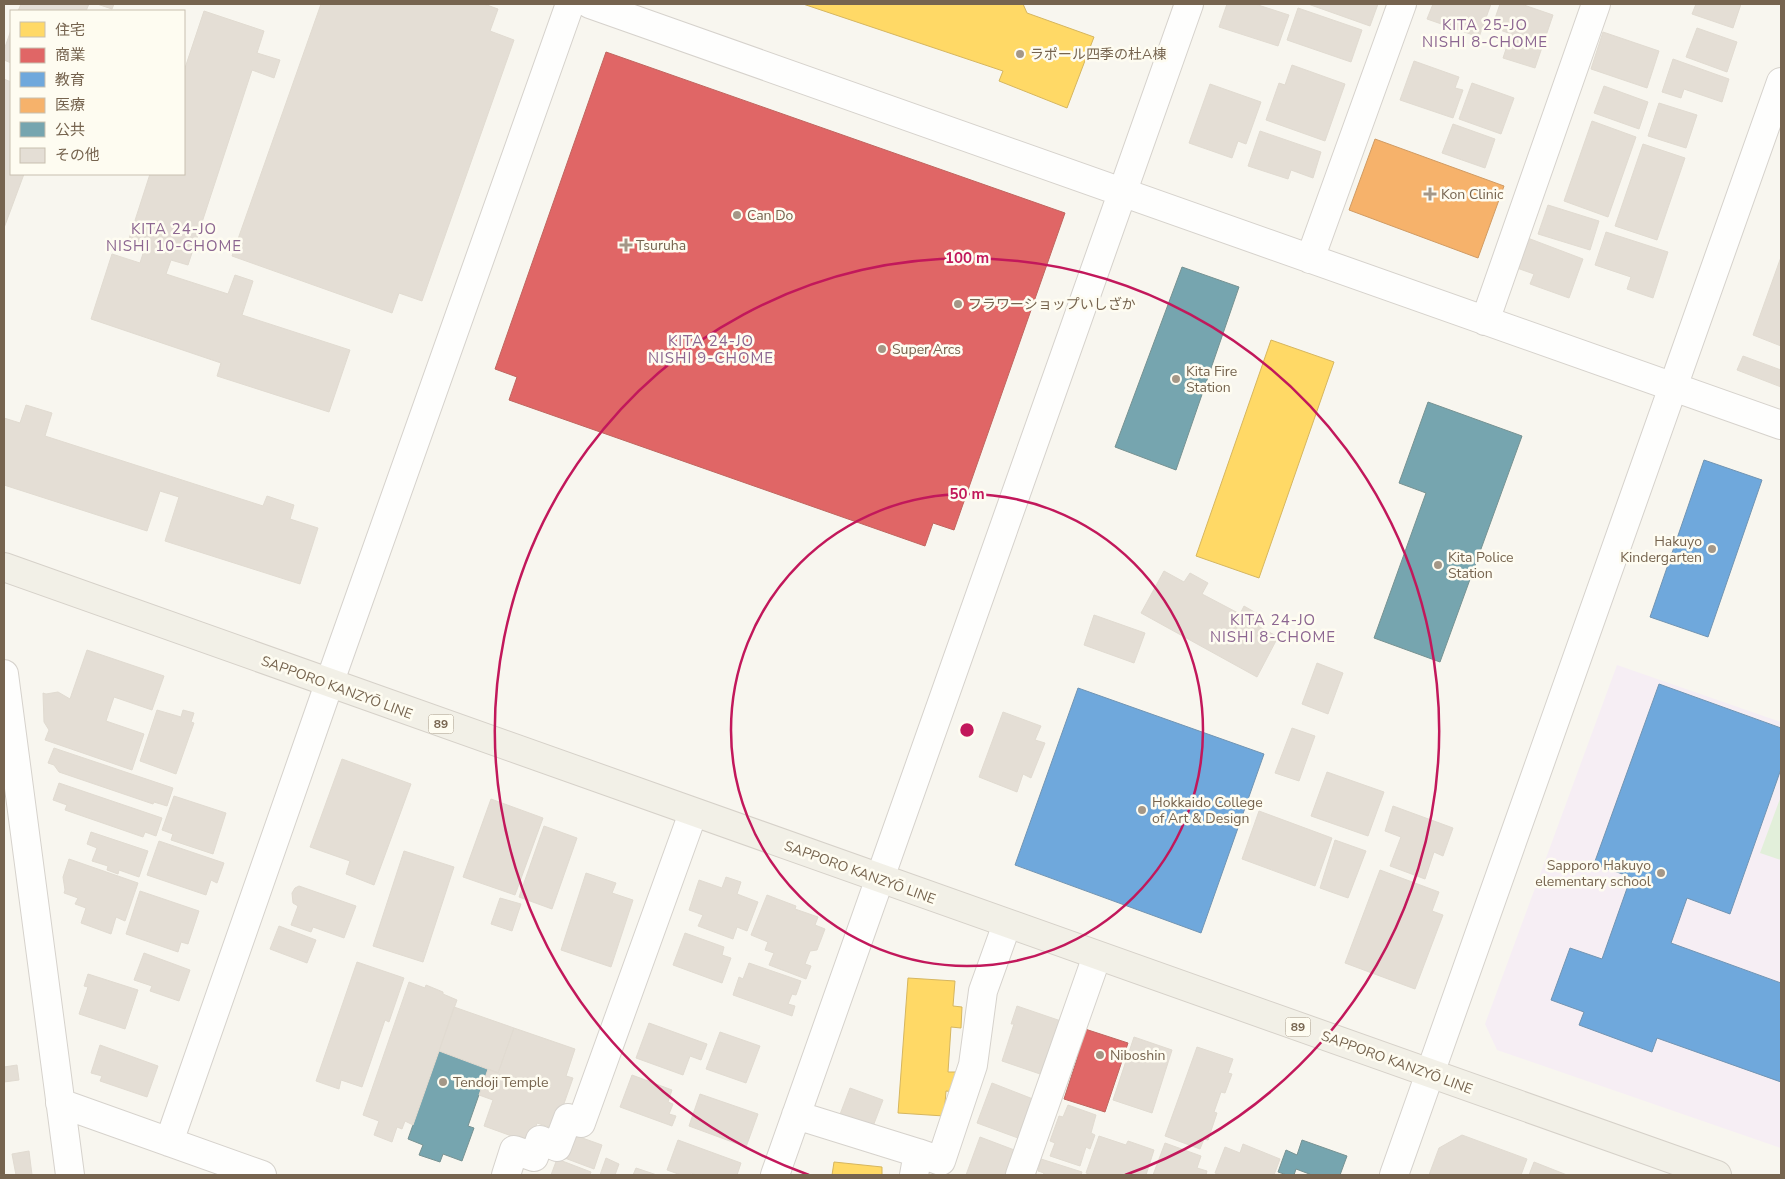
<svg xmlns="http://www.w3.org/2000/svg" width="1785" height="1179" viewBox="0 0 1785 1179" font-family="'Nunito Sans','Noto Sans JP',sans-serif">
  <rect width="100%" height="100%" fill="#f8f6ef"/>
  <!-- education -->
  <path fill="#f6eef4" d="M1617 665 1781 722V1148L1497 1050 1485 1024Z"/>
  <!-- green -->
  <path fill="#e2efda" d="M1781 796V860L1760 853Z"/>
  <!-- homes -->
  <path fill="#ffd966" stroke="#d6b65f" d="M803 4H1023L1027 13 1094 37 1067 108 999 81 1003 71Z
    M1271 340 1334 362 1259 578 1196 556Z
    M908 978 955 981 953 1006 962 1007 961 1028 951 1027 948 1072H957L955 1092 946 1091 944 1116 898 1113Z
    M834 1162 882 1167V1175H832Z"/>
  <!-- shops -->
  <path fill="#e06666" stroke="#c0655f" d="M606 52 1065 213 954 530 933 523 925 546 509 400 517 377 495 369Z
    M1082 1028 1128 1043 1105 1112 1064 1099 1078 1056 1074 1055Z"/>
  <!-- schools -->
  <path fill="#6fa8dc" stroke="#7194b2" d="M1704 460 1762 480 1708 637 1650 617Z
    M1659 684 1781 728V769L1730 914 1687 898 1671 943 1781 983V1082L1657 1038 1652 1052 1579 1025 1584 1012 1551 1000 1570 948 1602 959 1631 877 1594 864Z
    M1078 688 1264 754 1201 933 1015 865Z"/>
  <!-- health -->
  <path fill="#f6b26b" stroke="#d09b63" d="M1375 139 1504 186 1478 258 1349 210Z"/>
  <!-- public -->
  <path fill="#76a5af" stroke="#769292" d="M1182 267 1239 287 1176 470 1115 447Z
    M1428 402 1522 436 1440 662 1374 638 1426 493 1399 483Z
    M439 1051 488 1069 468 1126 474 1128 462 1161 443 1154 440 1162 419 1155 423 1145 408 1139Z
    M1302 1140 1347 1156 1340 1175H1312L1296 1169 1294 1175H1287L1278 1172 1286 1150 1297 1155Z"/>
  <!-- building -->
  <path fill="#e4ded5" stroke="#e1dbd1" d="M21 4H89L86 11H18Z
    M97 4H114L112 9Z
    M321 4H484L498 9 490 31 514 40 422 301 399 293 392 313 232 256Z
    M1227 4H1255L1289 15 1278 46 1219 27Z
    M1308 4H1378L1370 26Z
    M1433 4H1491L1479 37 1427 19Z
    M1500 4H1521L1553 15 1535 68 1503 58 1511 34 1492 27Z
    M1696 4H1741L1733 28 1692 14Z
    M1298 8 1362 30 1351 62 1287 40Z
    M204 11 264 31 257 53 280 60 274 78 252 70 188 265 171 260 166 274 228 294 235 275 253 281 242 315 350 350 329 412 217 376 221 363 91 319 112 254 140 263 146 244 129 239 150 174H184V71Z
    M1697 28 1737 42 1727 72 1686 57Z
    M11 30V63L4 60V50Z
    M1603 32 1659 51 1647 88 1591 69Z
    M1673 59 1729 79 1722 102 1684 89 1681 98 1662 92Z
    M1414 61 1459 77 1455 88 1463 90 1453 118 1400 100Z
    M1292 65 1345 84 1325 141 1266 120 1279 83 1285 85Z
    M4 79 11 82V174H24L4 228Z
    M1472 83 1514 98 1501 134 1459 119Z
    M1210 84 1261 102 1246 144 1238 141 1232 158 1189 143Z
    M1604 86 1648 102 1639 129 1594 113Z
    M1659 103 1697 115 1686 148 1648 136Z
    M1592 121 1636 137 1608 217 1564 201Z
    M1453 124 1495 139 1485 168 1442 153Z
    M1260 131 1321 152 1313 178 1291 170 1288 179 1248 166Z
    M1643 144 1685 158 1657 240 1615 226Z
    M1548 205 1599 221 1590 250 1538 234Z
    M1606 232 1668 252 1653 298 1627 289 1631 277 1595 265Z
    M1525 237 1583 259 1569 298 1530 284 1534 274 1514 267Z
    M1781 257V346L1753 335Z
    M1743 356 1781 370V387L1737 370Z
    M26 405 52 413 45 436 263 506 267 496 294 505 290 519 318 528 300 584 165 541 179 497 160 491 147 531 4 485V418L20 423Z
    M1164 571 1184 582 1190 573 1208 583 1202 594 1240 614 1244 606 1263 617 1258 626 1278 637 1257 677 1141 613Z
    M1094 615 1145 633 1134 663 1084 645Z
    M87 650 164 676 152 710 114 697 106 721 144 734 132 770 45 740 49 730 44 722 43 693 46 694 58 692 70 699Z
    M1317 663 1343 673 1328 714 1302 704Z
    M157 710 181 717 183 710 194 713 191 722 194 723 176 774 140 761Z
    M1003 712 1041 726 1035 740 1045 743 1031 778 1023 774 1017 792 979 777Z
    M1292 728 1315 736 1299 781 1275 773Z
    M54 748 173 788 167 806 154 802 153 804 59 772 54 765 48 763Z
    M342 759 411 784 374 885 346 874 350 861 310 847Z
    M1327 772 1384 792 1368 836 1311 816Z
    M59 783 162 818 156 836 145 832 143 837 65 810 67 805 53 800Z
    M174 796 226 813 213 854 171 840 173 834 162 830Z
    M491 799 543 818 515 895 463 877Z
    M1393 806 1453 828 1443 856 1434 852 1425 879 1390 866 1401 837 1385 831Z
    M1259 811 1332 838 1315 886 1242 859Z
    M544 826 577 838 552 909 519 897Z
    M91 832 148 851 139 877 119 870 118 874 107 870 108 866 92 861 97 848 87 844Z
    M1335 840 1366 851 1348 898 1320 888Z
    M159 841 224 863 217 883 211 880 206 895 147 875Z
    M404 851 454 867 423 962 373 946Z
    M69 859 138 883 125 921 116 917 111 934 81 923 86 908 75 904 78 898 64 893 65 890 63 877Z
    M1380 870 1439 892 1432 911 1443 915 1415 989 1345 963Z
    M586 873 616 883 612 893 633 900 611 967 561 950Z
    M726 877 741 882 737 894 758 902 747 931 737 927 733 939 698 926 703 915 689 910 699 880 722 888Z
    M299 886 356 906 344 938 313 927 311 932 291 925 298 906 293 903 292 893 295 888Z
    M140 891 199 911 188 944 181 942 178 952 126 934Z
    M767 895 796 906 795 909 818 917 815 925 825 929 817 950 810 951 805 964 811 966 806 979 769 965 774 953 765 950 768 942 751 935Z
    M500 898 521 904 512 931 491 924Z
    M279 926 316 940 307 963 270 949Z
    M685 933 724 947 722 955 731 958 722 983 673 965Z
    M144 953 190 970 179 1001 150 991 152 986 134 980Z
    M357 962 404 978 389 1022 385 1020 362 1087 341 1080 339 1089 316 1081Z
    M749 963 801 981 796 995 792 994 788 1004 795 1006 792 1016 733 995 739 977 743 979Z
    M88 974 138 990 125 1029 79 1014 88 987 84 986Z
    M409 982 425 988 426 985 443 992V994L457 1000 413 1125 405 1121 402 1129 397 1127 392 1142 374 1135 379 1121 363 1115Z
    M1017 1006 1061 1021 1043 1075 1002 1061 1014 1024H1011Z
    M454 1007 514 1028 498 1073 439 1051Z
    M649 1023 707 1044 701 1060 690 1056 683 1075 636 1058Z
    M514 1028 575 1049 566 1076 573 1078 555 1129 537 1123 531 1143 484 1126 493 1100 479 1095 488 1069 498 1073Z
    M720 1032 760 1046 746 1083 706 1069Z
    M1134 1037 1172 1050 1152 1113 1113 1100Z
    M100 1045 158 1066 147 1097 100 1081 102 1076 91 1073Z
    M1197 1047 1233 1059 1228 1073 1232 1074 1225 1093 1221 1092 1214 1112 1217 1113 1208 1140 1204 1139 1200 1149 1165 1136Z
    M17 1065 19 1080 4 1082V1067Z
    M632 1075 672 1090 668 1102 673 1104 669 1114 676 1116 672 1126 620 1107Z
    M992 1083 1033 1099 1018 1138 977 1123Z
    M850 1088 883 1100 872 1129 839 1117Z
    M700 1094 758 1114 746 1147 689 1126Z
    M1068 1105 1096 1115 1091 1133 1095 1135 1090 1149 1086 1147 1080 1166 1050 1156 1055 1143 1050 1141 1059 1116 1063 1117Z
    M574 1135 602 1145 594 1169 562 1157Z
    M1462 1135 1527 1159 1521 1175H1429L1439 1148Z
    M1099 1136 1126 1145 1128 1141 1154 1150 1146 1175H1092L1086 1173Z
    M980 1137 1017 1151 1009 1175H966Z
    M678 1140 741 1163 737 1175H697L691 1173 690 1175H681L667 1170Z
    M1165 1143 1201 1156 1197 1168 1207 1171 1206 1175H1153Z
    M1243 1144 1280 1159 1274 1175H1220L1215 1173 1225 1147 1240 1153Z
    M29 1151 32 1175H16L12 1154Z
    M606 1158 619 1164 615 1175H600Z
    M557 1159 591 1172 590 1175H551Z
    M1041 1159 1082 1172 1081 1175H1043L1044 1173 1038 1171Z
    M1534 1162 1567 1175H1529Z
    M636 1168 657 1175H633Z"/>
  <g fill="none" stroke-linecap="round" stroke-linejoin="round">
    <defs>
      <path id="minor" d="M590 4 1781 425
        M1310 259 1402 4
        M1485 321 1596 4
        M4 674 70 1175
        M60 1103 262 1175
        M796 1115 918 1153 914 1175
        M169 1142 329 684 570 4
        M918 1153 941 1161 973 1065 983 991 1007 924
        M506 1175 514 1150 534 1157 540 1140 557 1147 568 1118 581 1123 693 813
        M775 1175 1189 4
        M1020 1175 1097 956
        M1394 1175 1781 82"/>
      <path id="major" d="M4 567 1717 1175"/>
    </defs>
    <!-- minor casing -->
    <use href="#minor" stroke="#d6d2cc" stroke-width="30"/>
    <!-- major casing -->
    <use href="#major" stroke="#d6d1c9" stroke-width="30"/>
    <!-- minor -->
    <use href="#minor" stroke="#fefefd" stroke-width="28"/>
    <!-- major -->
    <use href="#major" stroke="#f2f0e7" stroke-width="28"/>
  </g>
  <!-- distance rings -->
  <g fill="none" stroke="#c2185b" stroke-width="2.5">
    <circle cx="967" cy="730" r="236"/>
    <path d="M809 1175A472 472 0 1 1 1125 1175"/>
  </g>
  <!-- markers -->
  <g fill="#a49787" stroke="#fefcf1" stroke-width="2">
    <circle cx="1020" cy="54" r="5"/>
    <path d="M1427.5 186.5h5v5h5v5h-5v5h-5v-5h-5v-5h5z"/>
    <circle cx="737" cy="215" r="5"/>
    <path d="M623.5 237.5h5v5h5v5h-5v5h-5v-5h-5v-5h5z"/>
    <circle cx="958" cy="304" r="5"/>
    <circle cx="882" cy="349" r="5"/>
    <circle cx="1176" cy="379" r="5"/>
    <circle cx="1712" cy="549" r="5"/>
    <circle cx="1438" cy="565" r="5"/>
    <circle cx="1142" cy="810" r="5"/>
    <circle cx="1661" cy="873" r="5"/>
    <circle cx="1100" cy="1055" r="5"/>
    <circle cx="443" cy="1082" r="5"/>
  </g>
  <g text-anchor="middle" stroke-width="5" stroke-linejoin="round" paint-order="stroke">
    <!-- shield labels -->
    <g fill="#fefcf1" stroke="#9f9280" stroke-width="1">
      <rect x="428.5" y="714.5" width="25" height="19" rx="4"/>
      <rect x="1285.5" y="1017.5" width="25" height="19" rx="4"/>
    </g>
    <g font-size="12" font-weight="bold" fill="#76644f">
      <text x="441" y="728">89</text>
      <text x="1298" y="1031">89</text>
    </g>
    <!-- poi labels -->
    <g font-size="14" fill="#76644f" stroke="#fefcf1" text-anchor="start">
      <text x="1030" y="59">ラポール四季の杜A棟</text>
      <text x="1441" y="199">Kon Clinic</text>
      <text x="747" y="220">Can Do</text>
      <text x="636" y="250">Tsuruha</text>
      <text x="968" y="309">フラワーショップいしざか</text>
      <text x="892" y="354">Super Arcs</text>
      <text x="1186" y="376">Kita Fire<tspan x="1186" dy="16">Station</tspan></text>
      <text x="1702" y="546" text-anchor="end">Hakuyo<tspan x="1702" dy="16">Kindergarten</tspan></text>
      <text x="1448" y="562">Kita Police<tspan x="1448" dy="16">Station</tspan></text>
      <text x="1152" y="807">Hokkaido College<tspan x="1152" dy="16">of Art &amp; Design</tspan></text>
      <text x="1651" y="870" text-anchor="end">Sapporo Hakuyo<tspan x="1651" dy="16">elementary school</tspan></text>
      <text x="1110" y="1060">Niboshin</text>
      <text x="453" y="1087">Tendoji Temple</text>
    </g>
    <!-- street labels -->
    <g font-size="14" fill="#76644f" stroke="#fefcf1">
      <text transform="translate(337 687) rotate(20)" y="5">SAPPORO KANZYŌ LINE</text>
      <text transform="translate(860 872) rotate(20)" y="5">SAPPORO KANZYŌ LINE</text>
      <text transform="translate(1397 1062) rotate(20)" y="5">SAPPORO KANZYŌ LINE</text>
    </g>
    <!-- neighbourhood labels -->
    <g font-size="15" letter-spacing="1" fill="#8c6691" stroke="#fefcf1">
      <text x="1485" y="30">KITA 25-JO<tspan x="1485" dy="17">NISHI 8-CHOME</tspan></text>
      <text x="174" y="234">KITA 24-JO<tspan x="174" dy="17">NISHI 10-CHOME</tspan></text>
      <text x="711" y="346">KITA 24-JO<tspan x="711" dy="17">NISHI 9-CHOME</tspan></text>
      <text x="1273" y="625">KITA 24-JO<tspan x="1273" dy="17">NISHI 8-CHOME</tspan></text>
    </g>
  </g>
  <circle cx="967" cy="730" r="8" fill="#c2185b" stroke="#fefcf1" stroke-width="2.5"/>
  <g font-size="15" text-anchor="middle" font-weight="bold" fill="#c2185b" stroke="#fefcf1" stroke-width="5" stroke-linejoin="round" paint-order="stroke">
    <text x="967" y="263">100 m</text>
    <text x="967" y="499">50 m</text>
  </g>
  <!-- border -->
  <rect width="1785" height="1179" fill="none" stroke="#76644f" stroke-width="10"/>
  <!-- legend -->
  <rect x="10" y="10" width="175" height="165" fill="#fefcf1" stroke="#c8bfb0"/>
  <rect x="20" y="22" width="25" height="15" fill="#ffd966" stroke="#c8bfb0"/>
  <text x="55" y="35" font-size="15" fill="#76644f">住宅</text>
  <rect x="20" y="48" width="25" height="15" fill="#e06666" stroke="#c8bfb0"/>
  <text x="55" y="60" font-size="15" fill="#76644f">商業</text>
  <rect x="20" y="72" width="25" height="15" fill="#6fa8dc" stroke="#c8bfb0"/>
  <text x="55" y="85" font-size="15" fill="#76644f">教育</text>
  <rect x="20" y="98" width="25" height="15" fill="#f6b26b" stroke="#c8bfb0"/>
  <text x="55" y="110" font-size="15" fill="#76644f">医療</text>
  <rect x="20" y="122" width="25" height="15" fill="#76a5af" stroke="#c8bfb0"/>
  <text x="55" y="135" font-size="15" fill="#76644f">公共</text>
  <rect x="20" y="148" width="25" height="15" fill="#e4ded5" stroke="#c8bfb0"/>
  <text x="55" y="160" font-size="15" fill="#76644f">その他</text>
</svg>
